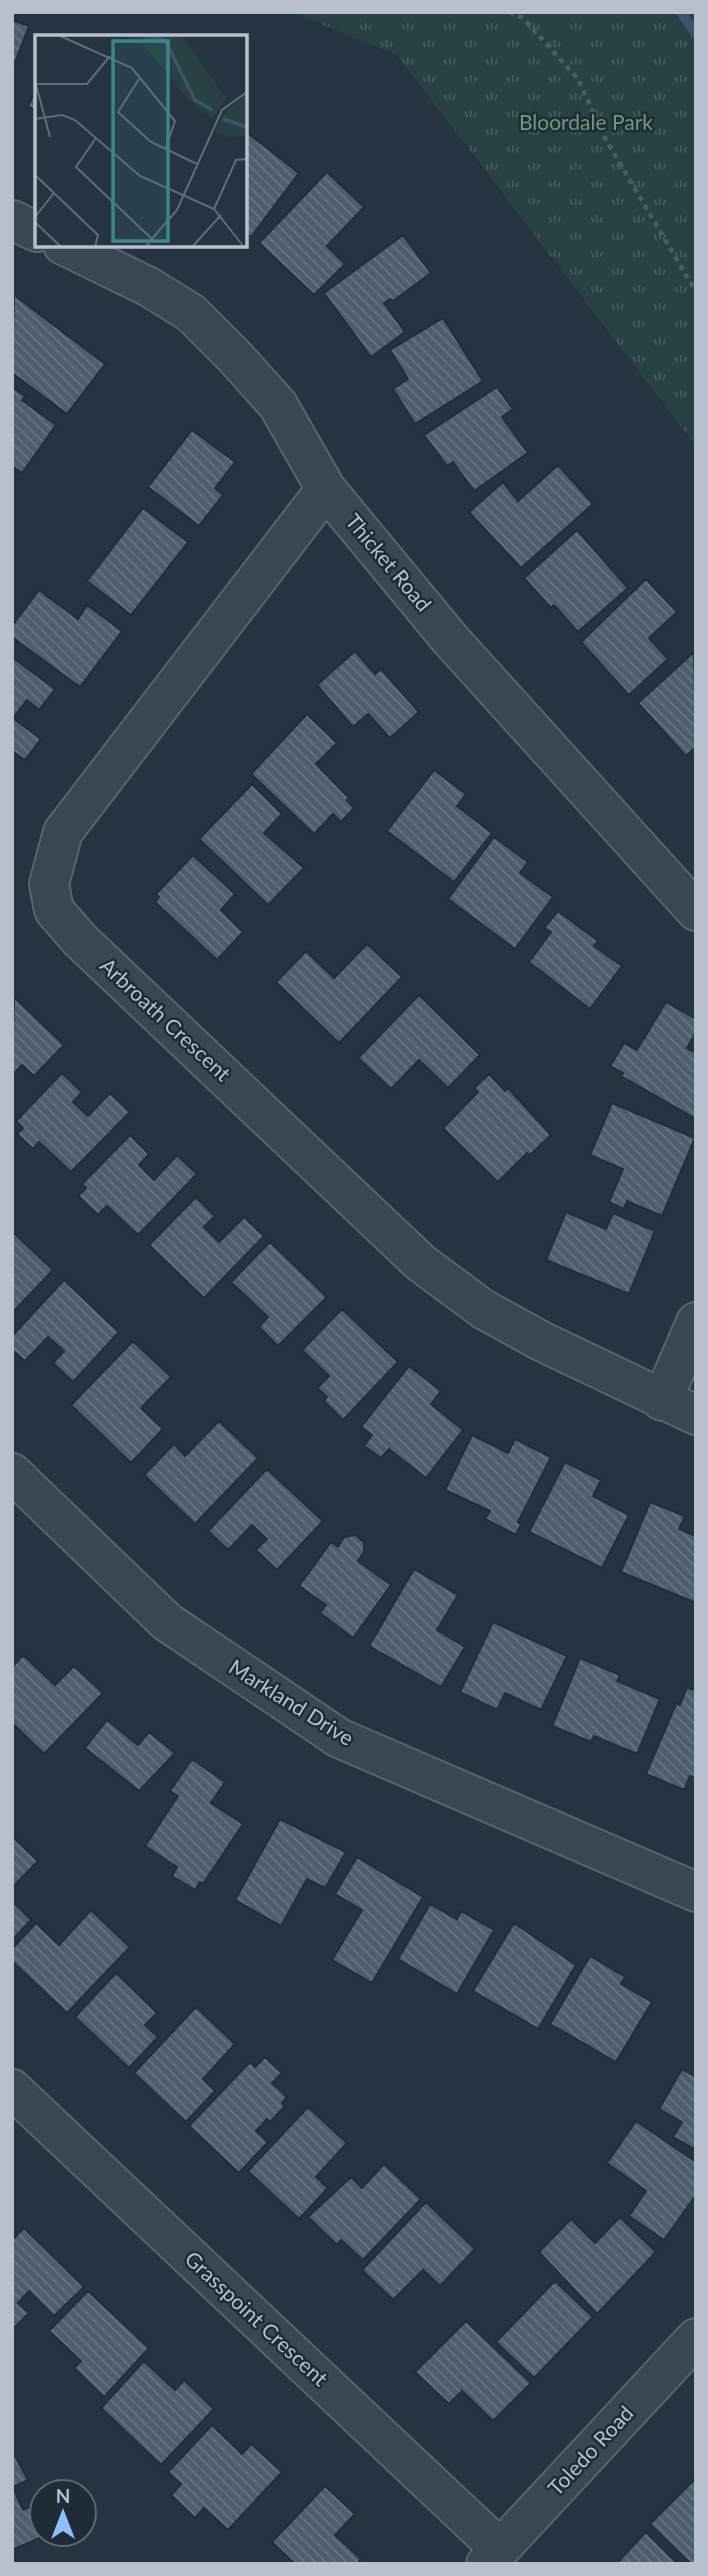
<svg xmlns="http://www.w3.org/2000/svg" width="708" height="2576" viewBox="0 0 708 2576" font-family="Lato,sans-serif">
  <defs>
    <pattern id="park-tufts" width="24" height="20" patternUnits="userSpaceOnUse" patternTransform="scale(1.75)"><rect width="24" height="20" fill="#284243"/><path d="M3 7l-1-3M5 7V3M7 7l1-3M15 17l-1-3M17 17v-4M19 17l1-3" fill="none" stroke="#455c5d"/></pattern>
    <pattern id="building-back-hatch" width="6" height="6" patternUnits="userSpaceOnUse" patternTransform="scale(1.75)"><rect width="6" height="6" fill="#4e5d6d"/><path d="M-1 5l2 2M0 0l6 6M5-1l2 2" fill="none" stroke="#657281"/></pattern>
  </defs>
  <rect width="100%" height="100%" fill="#263442"/>
  <!-- park -->
  <path fill="url(#park-tufts)" d="M292 12H696V446L397 55Z"/>
  <g fill="none" stroke-linecap="round" stroke-linejoin="round">
    <!-- stream -->
    <path stroke="#3b536b" stroke-width="10" d="M681 12 696 34"/>
  </g>
  <!-- building -->
  <path fill="url(#building-back-hatch)" stroke="#212d39" stroke-width="2" d="M12 20 29 26 12 70Z
    M37 86V111L28 107Z
    M245 131 299 173 251 237 245 233Z
    M327 172 364 207 327 246 345 264 314 295 259 243Z
    M403 235 431 273 393 301 390 299 384 303 405 332 371 357 324 293Z
    M14 295 105 364 67 414 12 373Z
    M443 318 483 381 415 424 393 389 408 379 390 350Z
    M12 387 25 396 22 400 56 425 22 473 12 466Z
    M497 387 513 409 502 417 528 453 474 491 453 462 447 466 424 435Z
    M192 430 235 462 215 488 223 495 199 526 148 487Z
    M558 465 593 504 521 568 469 512 503 482 518 501Z
    M143 508 188 542 131 615 87 581Z
    M577 530 628 588 578 632 554 605 551 608 524 578Z
    M646 579 677 612 649 638 668 659 629 695 581 642Z
    M39 590 78 619 87 605 122 631 80 687 12 637V626Z
    M355 651 375 674 381 669 419 712 390 738 368 714 353 727 317 685Z
    M694 652 696 747 686 756 638 703Z
    M12 657 55 689 39 710 27 700 13 718 41 739 25 760 12 751Z
    M307 714 337 743 316 764 349 798 347 800 354 808 341 822 333 814 314 834 251 774Z
    M434 770 466 794 457 806 492 833 454 882 387 831Z
    M252 784 282 814 264 833 304 868 268 905 199 839Z
    M494 837 528 862 520 873 553 897 515 949 448 899Z
    M193 855 235 894 221 910 243 932 217 960 155 902 159 897 156 894Z
    M558 911 598 941 594 946 622 966 590 1009 529 962 551 932 544 928Z
    M367 944 402 977 339 1043 276 982 306 951 334 978Z
    M419 995 480 1055 448 1088 419 1060 391 1089 358 1058Z
    M14 997 64 1045 34 1076 22 1065 12 1076Z
    M666 1002 696 1019V1032L687 1048 696 1053V1119L621 1076 623 1073 610 1066 624 1043 637 1050Z
    M62 1073 82 1092 73 1102 88 1116 110 1093 130 1112 71 1172 39 1142 33 1149 17 1134 23 1128 16 1121Z
    M489 1074 505 1091 508 1088 551 1135 530 1155 527 1153 498 1182 443 1128 478 1092 474 1088Z
    M612 1103 695 1138 662 1216 627 1201 624 1209 609 1202 623 1169 590 1155Z
    M130 1135 149 1154 139 1165 154 1180 177 1155 197 1174 138 1235 107 1206 98 1215 78 1196 86 1188 82 1184Z
    M196 1197 215 1216 204 1227 219 1242 244 1217 264 1236 204 1298 149 1245Z
    M566 1212 606 1229 613 1213 655 1231 629 1294 546 1260Z
    M12 1231 53 1270 12 1313Z
    M270 1242 327 1297 278 1346 259 1327 268 1317 231 1282Z
    M64 1280 119 1332 73 1382 53 1363 64 1351 48 1337 25 1361 12 1350V1336Z
    M342 1309 398 1362 343 1420 324 1401 327 1397 317 1388 329 1376 302 1350Z
    M133 1341 171 1377 141 1408 163 1429 131 1463 71 1405Z
    M409 1366 441 1391 431 1404 463 1430 426 1478 389 1449 381 1458 364 1446 372 1435 361 1427Z
    M219 1421 258 1458 195 1524 144 1475 174 1444 185 1456Z
    M472 1435 508 1453 515 1439 551 1457 518 1522 521 1524 516 1535 485 1519 490 1511 445 1490Z
    M565 1462 601 1480 593 1496 629 1515 602 1568 529 1532Z
    M267 1469 323 1521 277 1570 256 1550 267 1539 252 1525 228 1550 208 1531Z
    M650 1502 685 1516 679 1529 696 1536V1603L621 1572Z
    M355 1535 364 1542V1552L358 1561 391 1585 353 1638 320 1613 326 1605 299 1586 331 1542 338 1547 344 1537Z
    M414 1569 458 1595 437 1630 465 1647 441 1687 369 1646Z
    M493 1622 567 1656 541 1710 505 1693 497 1710 460 1692Z
    M23 1655 55 1685 74 1666 103 1693 44 1754 12 1723V1667Z
    M580 1658 620 1675 617 1681 660 1699 637 1754 594 1736 591 1742 552 1726Z
    M687 1687 696 1691V1778L690 1776 684 1790 646 1774 676 1704 680 1705Z
    M107 1720 138 1745 149 1732 175 1753 139 1791 85 1748Z
    M192 1759 225 1782 211 1803 243 1824 203 1884 200 1882 195 1890 172 1876 177 1867 145 1846 178 1796 170 1791Z
    M280 1819 346 1852 325 1888 307 1879 281 1926 235 1900Z
    M12 1836 38 1861 12 1888Z
    M357 1857 423 1897 372 1983 332 1960 362 1910 335 1894Z
    M12 1901 31 1920 12 1940Z
    M430 1904 457 1919 461 1911 494 1930 457 1994 398 1959Z
    M91 1910 130 1947 67 2013 12 1961V1949L36 1923 59 1945Z
    M514 1923 576 1965 538 2029 473 1991Z
    M590 1956 625 1977 621 1984 652 2002 616 2062 550 2024Z
    M116 1973 157 2013 145 2025 158 2037 129 2068 75 2017Z
    M196 2007 235 2044 203 2079 215 2091 186 2122 134 2073Z
    M265 2057 282 2073 272 2083 287 2097 282 2103 285 2106 270 2122 267 2119 256 2131 268 2142 239 2173 189 2126 250 2062 255 2067Z
    M682 2069 696 2077V2150L673 2137 682 2122 659 2109Z
    M308 2107 347 2143 316 2177 328 2188 299 2219 248 2171Z
    M636 2121 696 2162V2195L664 2240 629 2216 646 2191 607 2163Z
    M384 2164 421 2199 363 2260 341 2240 337 2245 308 2217 351 2177 362 2188Z
    M426 2202 475 2249 440 2286 423 2270 393 2300 362 2270Z
    M620 2217 656 2252 597 2314 539 2252 571 2219 595 2243Z
    M24 2228 84 2287 54 2316 29 2291 18 2303 29 2313 12 2330V2240Z
    M555 2281 593 2317 534 2378 496 2342Z
    M88 2291 149 2348 104 2397 74 2368 81 2361 49 2331Z
    M466 2321 531 2383 493 2421 462 2391 449 2404 415 2372Z
    M144 2361 175 2390 184 2380 214 2409 161 2465 101 2408Z
    M212 2425 242 2454 251 2444 282 2472 228 2530 204 2508 195 2518 171 2495 181 2484 168 2472Z
    M12 2450 28 2480 13 2487 23 2510 42 2501V2534H49L12 2550Z
    M696 2478V2564H691L650 2524Z
    M325 2486 355 2514 335 2535 361 2559 357 2564H295L272 2542Z
    M646 2532 678 2564H616Z"/>
  <g fill="none" stroke-linecap="round" stroke-linejoin="round">
    <defs>
      <path id="minor" d="M12 220 37 232
        M63 245 149 287 191 313 234 356 278 405 326 489 450 639 696 911
        M326 489 63 832 49 884 54 910 80 940 421 1263 483 1309 541 1341 696 1415
        M662 1401 696 1322
        M12 1473 167 1622 339 1738 696 1892
        M12 2089 500 2549
        M486 2564 696 2338"/>
    </defs>
    <!-- minor casing -->
    <use href="#minor" stroke="#58636f" stroke-width="42"/>
    <!-- path -->
    <path stroke="#465f60" stroke-width="4.5" stroke-dasharray="5 5" stroke-linecap="butt" d="M509 12 523 18 578 79 606 140 696 292"/>
    <!-- minor -->
    <use href="#minor" stroke="#3a4652" stroke-width="38"/>
  </g>
  <g text-anchor="middle" stroke-width="5" stroke-linejoin="round" paint-order="stroke">
    <!-- park labels -->
    <g font-size="21" fill="#6d9d75" stroke="#1f2b37">
      <text x="586" y="130">Bloordale Park</text>
    </g>
    <!-- street labels -->
    <g font-size="21" fill="#b7c0cc" stroke="#1f2b37">
      <text transform="translate(388 563) rotate(50)" y="7">Thicket Road</text>
      <text transform="translate(165 1020) rotate(43)" y="7">Arbroath Crescent</text>
      <text transform="translate(291 1703) rotate(32)" y="7">Markland Drive</text>
      <text transform="translate(256 2319) rotate(43)" y="7">Grasspoint Crescent</text>
      <text transform="translate(591 2451) rotate(-47)" y="7">Toledo Road</text>
    </g>
  </g>
  <!-- overview -->
  <g transform="translate(35 35)">
    <rect width="212" height="212" fill="#263442"/>
    <path d="M85 0H146L191 63 177 84 152 63 109 10ZM212 59V101L192 102 180 97 191 76Z" fill="#284243"/>
    <path fill="none" stroke="#3b536b" stroke-width="3.5" d="M104 0 130 5 160 65 177 75M188 84 212 92"/>
    <path fill="none" stroke="#606c79" stroke-width="2" d="M23 0 97 33 140 86 130 115M104 44 83 77 116 107 162 129M0 46 15 102M2 49H52L75 21M0 84 27 80 40 85 105 141 179 174 209 212M61 103 41 132 117 204M0 140 63 200 60 212M179 174 201 125 212 124M0 182 19 158M0 187 26 212M110 212 142 175 187 75 212 57M157 212 186 180"/>
    <path fill="#398886" fill-opacity="0.15" stroke="#398886" stroke-width="3.5" d="M78 6H133V206H78Z"/>
    <rect width="212" height="212" fill="none" stroke="#b7c0cc" stroke-width="3.5"/>
  </g>
  <!-- border -->
  <rect width="708" height="2576" fill="none" stroke="#b7c0cc" stroke-width="28"/>
  <!-- north arrow -->
  <g transform="translate(63 2513)"><circle r="33" fill="#1f2b37" stroke="#5c6773" stroke-width="2"/>
  <path d="M0-5L12 26L0 18L-12 26Z" fill="#8dc0fa"/>
  <text y="-10" font-size="19" font-weight="bold" text-anchor="middle" fill="#b7c0cc">N</text>
  </g>
</svg>
